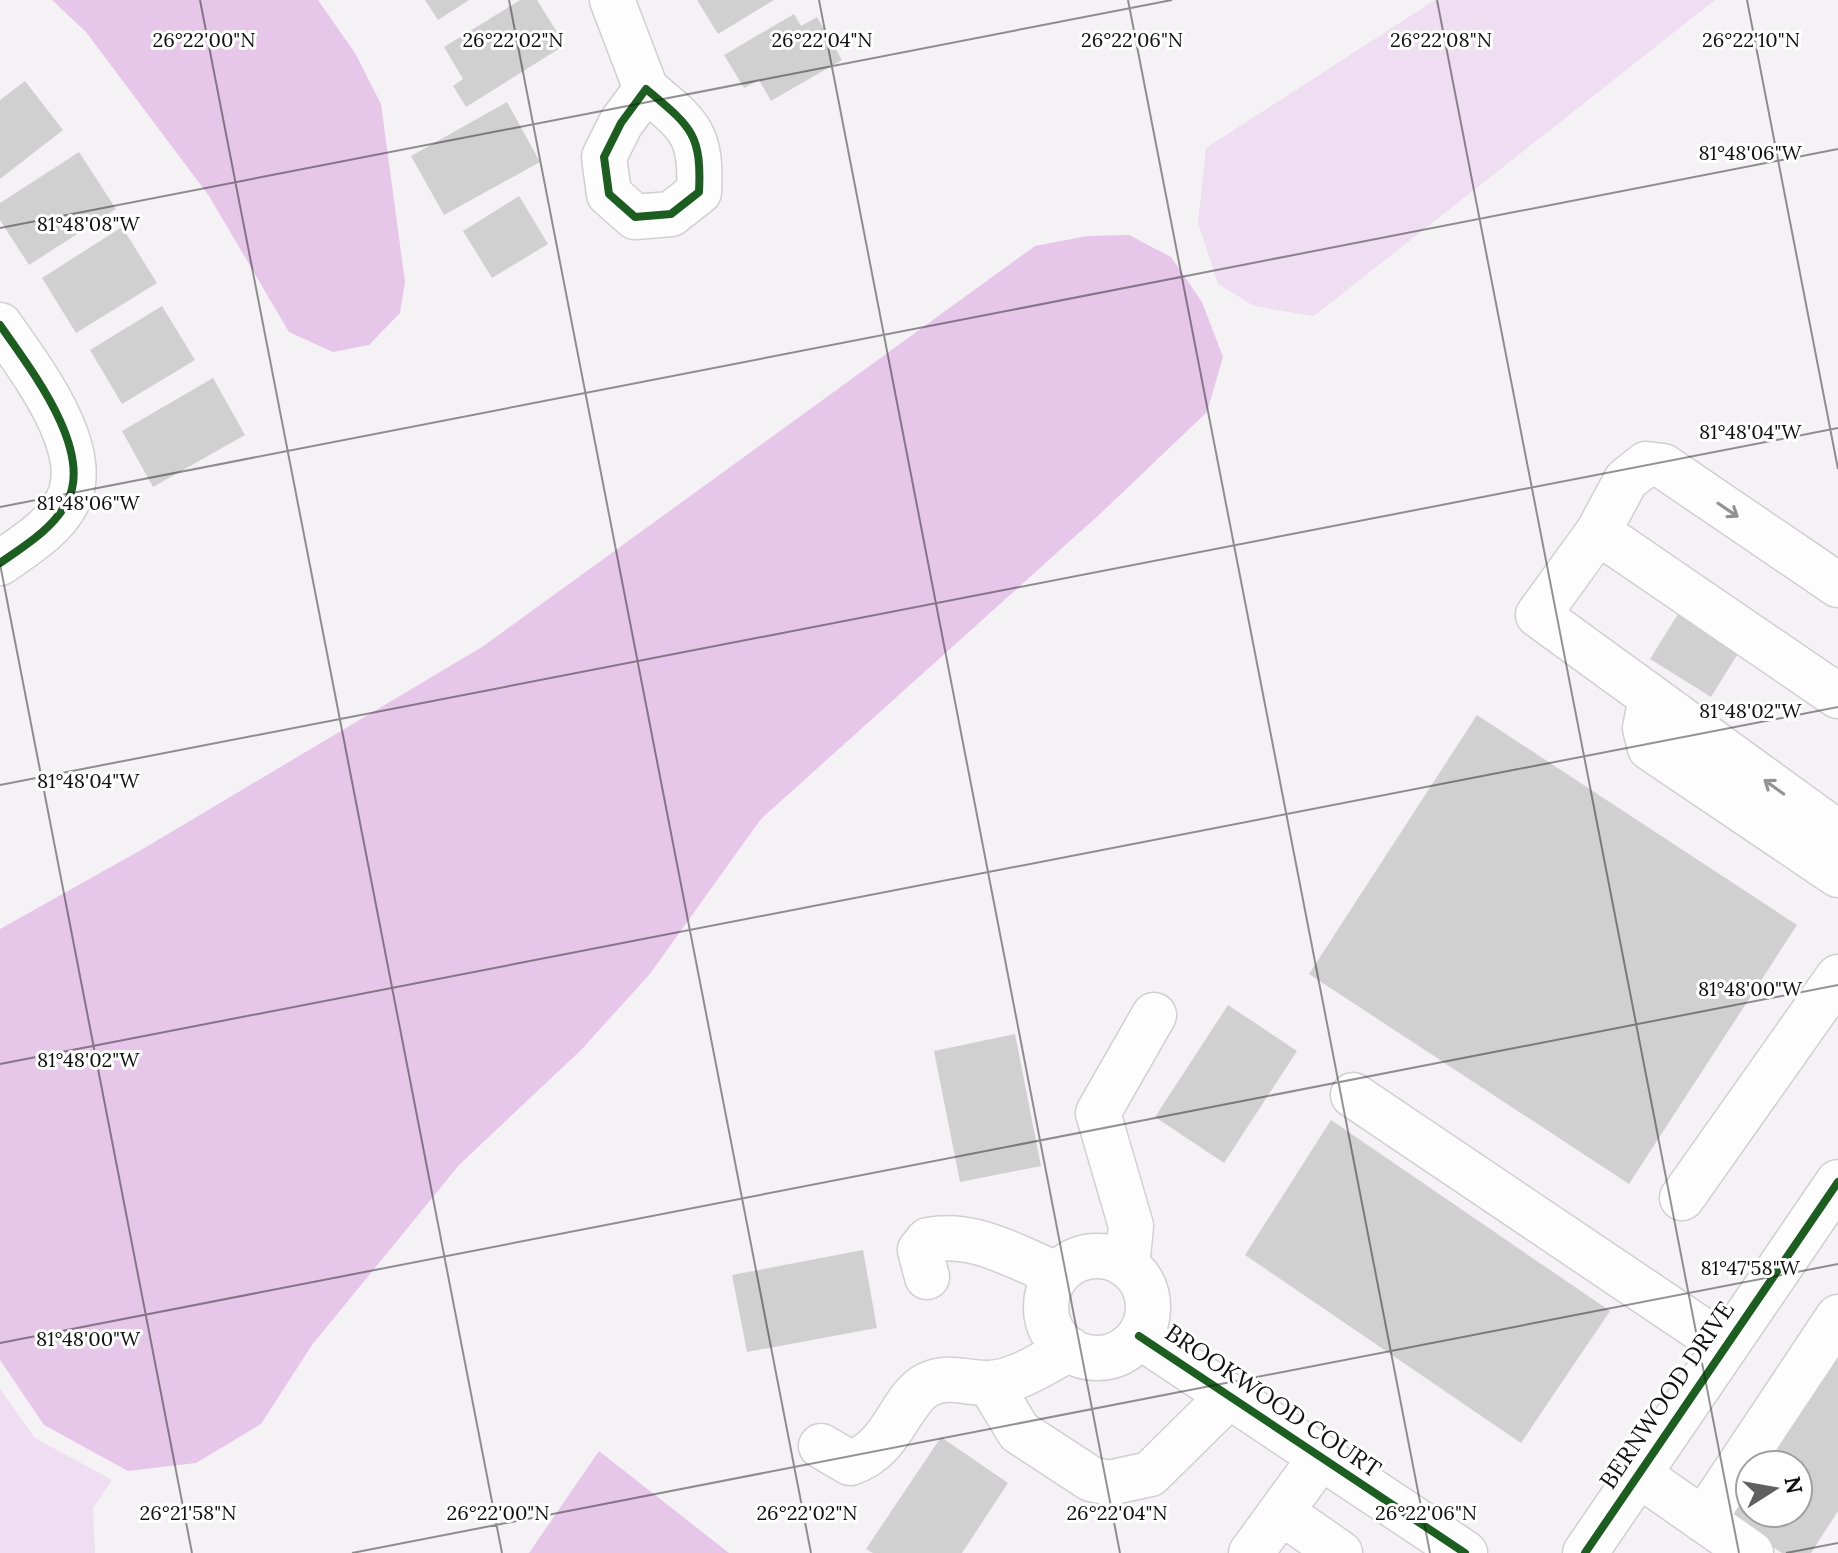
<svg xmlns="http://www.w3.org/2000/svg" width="1838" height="1553" viewBox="0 0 1838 1553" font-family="Lora,serif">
  <rect width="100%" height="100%" fill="#f5f2f5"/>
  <!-- green -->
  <path fill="#efddf1" d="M1435 0H1715L1314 316 1254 306 1218 284 1198 223 1206 148Z
    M0 1389 35 1438 112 1480 93 1508 95 1553H0Z"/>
  <!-- water -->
  <path fill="#e6c6e9" d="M52 0H318L355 53 381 104 405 282 400 313 369 345 333 352 289 332 209 196 86 32Z
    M1129 235 1171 257 1202 302 1223 357 1207 412 1101 513 761 819 649 975 581 1050 459 1165 312 1345 261 1424 196 1463 128 1471 44 1425 0 1360V929L141 850 482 647 1035 246 1087 236Z
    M599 1451 729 1553H529Z"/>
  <!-- building -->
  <path fill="#d1d0d0" d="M425 0H469L438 20Z
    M520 0H537L565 45 466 107 453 86 463 79 444 47Z
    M697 0H774L718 34Z
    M794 14 801 26 817 17 842 60 771 101 759 80 744 88 724 55Z
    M25 81 63 130 0 179V100Z
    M507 102 540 162 444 215 411 156Z
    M79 152 116 209 29 265 0 220V203Z
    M519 196 548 244 492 278 463 231Z
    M122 227 157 283 76 333 42 278Z
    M162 306 195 360 122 404 90 350Z
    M213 378 245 435 153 487 122 431Z
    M1678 614 1739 652 1711 697 1650 659Z
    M1477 715 1797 925 1629 1184 1309 974Z
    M1228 1005 1297 1051 1224 1163 1155 1117Z
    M1015 1034 1041 1166 960 1182 934 1051Z
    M1331 1120 1610 1311 1521 1443 1245 1255Z
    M863 1250 877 1328 747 1352 732 1275Z
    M1838 1346V1511L1811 1553H1782L1726 1515 1750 1479V1513H1798V1465H1759Z
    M941 1437 1008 1483 962 1553H873L866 1549Z"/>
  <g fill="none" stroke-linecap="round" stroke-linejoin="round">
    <defs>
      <path id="minor" d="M612 0 646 89
        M646 89C690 126 702 133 699 192L671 214 635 217 609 194 604 157 621 123Z
        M0 325C28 366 95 450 67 502 53 529 24 546 0 563
        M1598 532 1838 696
        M1838 585 1663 466 1646 464 1626 480 1598 532 1538 615 1838 833
        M1651 698 1645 728 1650 748 1838 875
        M1353 1095 1724 1345
        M1682 1198 1838 977
        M1046 1307a51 51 0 1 1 102 0a51 51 0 1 1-102 0Z
        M1127 1266 1131 1226 1098 1113 1154 1015
        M927 1277 920 1250 928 1240C974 1231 1015 1257 1057 1274
        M1139 1336 1465 1553
        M990 1384 1019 1432 1091 1479 1109 1483 1150 1474 1229 1396
        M821 1446 850 1463C894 1449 899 1400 927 1385 948 1374 968 1384 989 1383 1016 1382 1046 1362 1069 1349
        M1638 1474 1751 1553
        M1281 1512 1340 1553
        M1703 1520 1838 1317
        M1251 1553 1321 1457
        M1585 1553 1838 1182"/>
    </defs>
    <!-- minor casing -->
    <use href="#minor" stroke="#d1cfd1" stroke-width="47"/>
    <!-- minor -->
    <use href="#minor" stroke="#fefdfe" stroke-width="44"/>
    <defs>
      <path id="cycleway" d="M646 89C690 126 702 133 699 192L671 214 635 217 609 194 604 157 621 123Z
        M0 325C28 366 95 450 67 502 53 529 24 546 0 563
        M1139 1336 1465 1553
        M1585 1553 1838 1182"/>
    </defs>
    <!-- cycleway casing -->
    <use href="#cycleway" stroke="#fff" stroke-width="13"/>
    <!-- cycleway -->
    <use href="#cycleway" stroke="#1b5e20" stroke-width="8"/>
  </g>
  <!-- one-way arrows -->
  <defs><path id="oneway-shaft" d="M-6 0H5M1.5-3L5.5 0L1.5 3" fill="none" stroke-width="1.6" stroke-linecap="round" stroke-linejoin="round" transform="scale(2)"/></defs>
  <g stroke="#949394">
    <use href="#oneway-shaft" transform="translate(1728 510) rotate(34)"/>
    <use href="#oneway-shaft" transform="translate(1774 787) rotate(-144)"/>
  </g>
  <!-- ticks -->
  <path fill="none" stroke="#121112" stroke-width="2" stroke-opacity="0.45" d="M200 0 502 1553M509 0 811 1553M819 0 1120 1553M1128 0 1430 1553M1437 0 1739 1553M1747 0 1838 469M0 228 1172 0M0 507 1838 149M0 564 192 1553M0 785 1838 428M0 1064 1838 707M0 1343 1838 985M352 1553 1838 1264M1786 1553 1838 1543"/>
  <g text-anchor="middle" stroke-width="6" stroke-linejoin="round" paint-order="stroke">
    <!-- street labels -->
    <g font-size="24" fill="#121112" stroke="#fff">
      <text transform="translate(1667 1395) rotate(-56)" y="8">BERNWOOD DRIVE</text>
      <text transform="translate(1273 1401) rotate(34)" y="8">BROOKWOOD COURT</text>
    </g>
  </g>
  <g font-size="20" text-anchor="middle" fill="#121112" stroke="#fff" stroke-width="6" stroke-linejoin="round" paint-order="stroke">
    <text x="204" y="47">26°22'00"N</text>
    <text x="513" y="47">26°22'02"N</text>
    <text x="822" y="47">26°22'04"N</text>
    <text x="1132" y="47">26°22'06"N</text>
    <text x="1441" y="47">26°22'08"N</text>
    <text x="1751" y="47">26°22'10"N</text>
    <text x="1750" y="160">81°48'06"W</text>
    <text x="88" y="231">81°48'08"W</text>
    <text x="1750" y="439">81°48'04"W</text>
    <text x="88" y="510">81°48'06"W</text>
    <text x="1750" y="718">81°48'02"W</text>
    <text x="88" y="788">81°48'04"W</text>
    <text x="1750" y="996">81°48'00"W</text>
    <text x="88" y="1067">81°48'02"W</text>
    <text x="1750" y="1275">81°47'58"W</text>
    <text x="88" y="1346">81°48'00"W</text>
    <text x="188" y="1520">26°21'58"N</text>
    <text x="498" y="1520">26°22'00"N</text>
    <text x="807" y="1520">26°22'02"N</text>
    <text x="1117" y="1520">26°22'04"N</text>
    <text x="1426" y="1520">26°22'06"N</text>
  </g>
  <!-- north arrow -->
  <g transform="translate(1774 1489) rotate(79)"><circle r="38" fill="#ffffff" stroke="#a0a0a0" stroke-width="2"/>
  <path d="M0-6L14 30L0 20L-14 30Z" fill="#616061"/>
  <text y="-12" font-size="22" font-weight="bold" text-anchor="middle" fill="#121112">N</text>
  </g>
</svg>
